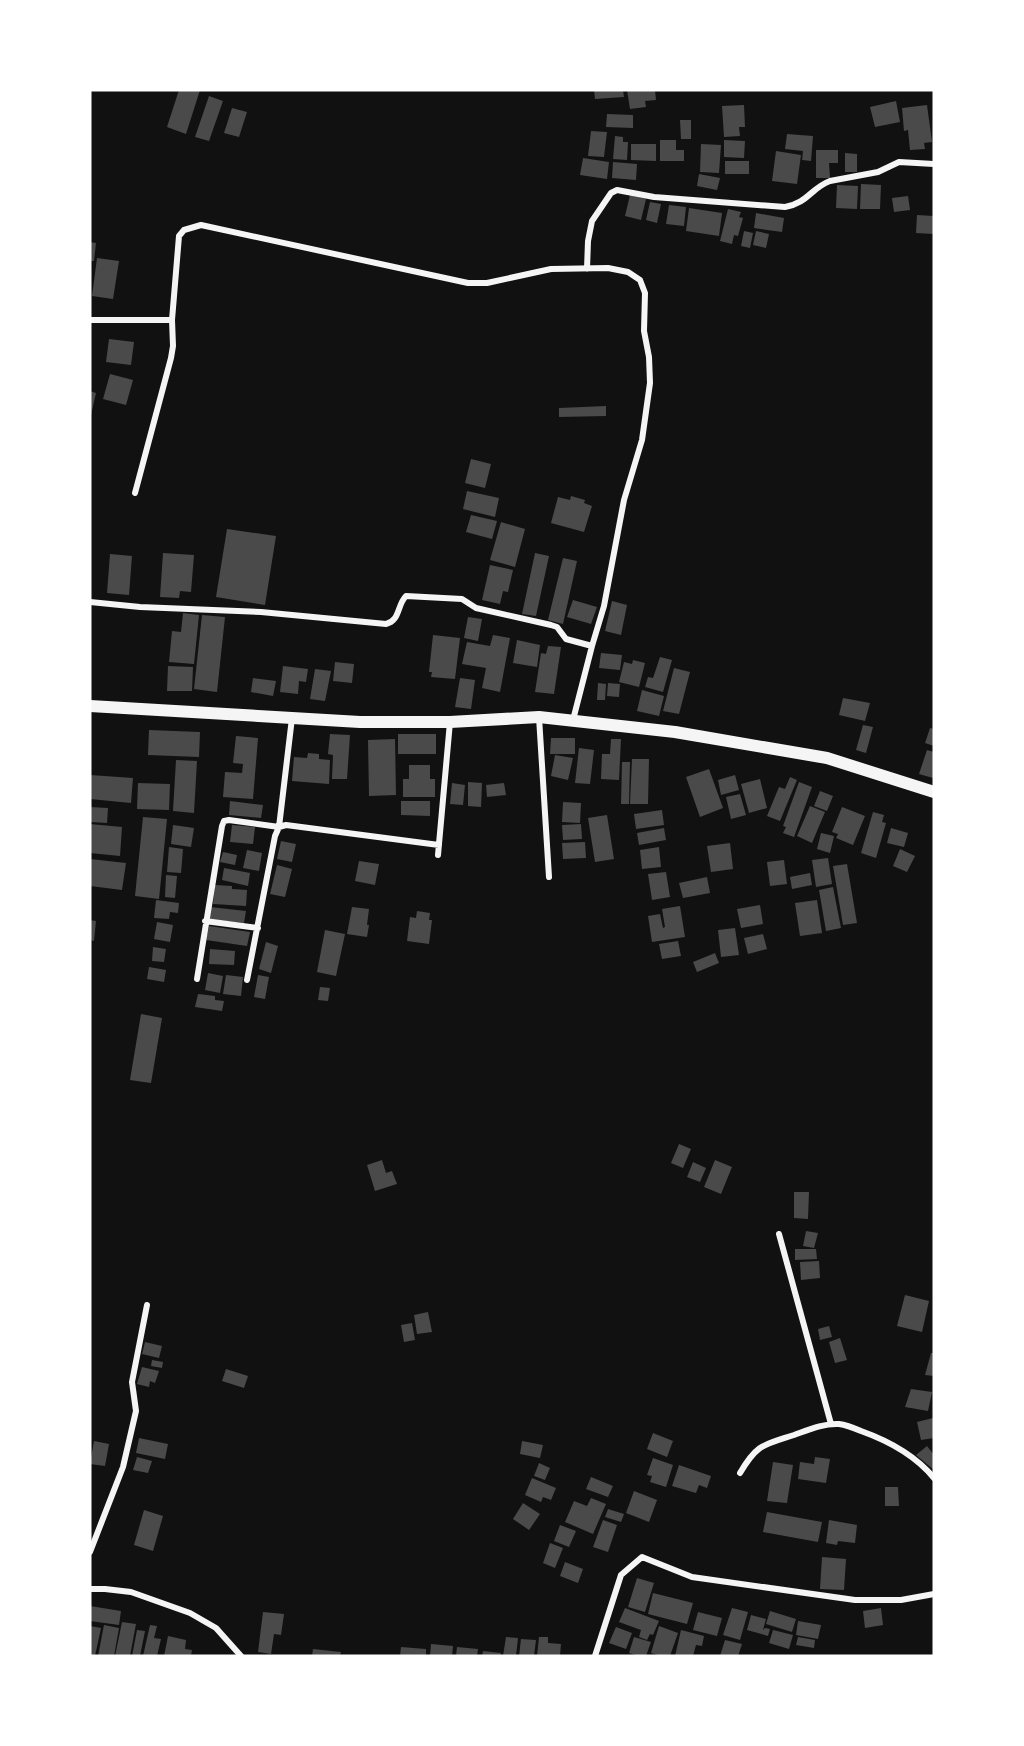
<svg xmlns="http://www.w3.org/2000/svg" width="1024" height="1746" viewBox="0 0 1024 1746" font-family="'Source Sans 3',sans-serif">
  <rect width="100%" height="100%" fill="#111"/>
  <!-- building -->
  <path fill="#4a4a4a" d="M179 90H200L186 134 167 127Z
    M594 90H623L624 97 595 99Z
    M627 90H655L656 100 645 101 646 107 630 109Z
    M209 96 223 101 209 141 195 137Z
    M896 101 900 122 875 127 870 107Z
    M744 105 745 127H739L740 136 724 137 722 106Z
    M927 105 932 142 924 143 925 149 910 150 908 130 904 131 902 108Z
    M232 108 247 112 239 137 224 133Z
    M607 114 633 115V128L606 127Z
    M680 120H691V139H681Z
    M591 131 607 132 604 157 588 156Z
    M787 134 813 136 811 161 802 160 803 151 785 149Z
    M615 136 623 137V142H628L627 160 613 159Z
    M660 140H676V150H684V161H660Z
    M724 140 745 141 744 158 724 157Z
    M631 144H656V161L631 160Z
    M701 144 721 145 719 173 700 172Z
    M816 150H838V163H829L830 178H816Z
    M776 151 801 155 797 184 772 181Z
    M845 153 857 154V172H845Z
    M583 158 609 162 607 179 580 175Z
    M725 161H749V174H725Z
    M613 162 637 164 636 180 612 178Z
    M699 174 720 178 717 190 697 186Z
    M861 184 881 185 880 209H860Z
    M837 185 858 186 857 209 836 208Z
    M630 195 646 199 641 220 625 216Z
    M908 196 910 210 894 212 892 198Z
    M650 202 661 204 657 223 646 220Z
    M669 205 686 207 684 226 666 224Z
    M689 208 722 213 719 236 686 231Z
    M728 209 741 212 739 217 743 218 738 236 734 235 732 244 720 241Z
    M756 213 784 218 782 232 754 228Z
    M917 215 934 216V234L916 233Z
    M744 231 753 233 750 248 741 246Z
    M756 231 769 234 766 248 753 245Z
    M90 242 96 243 94 261H90Z
    M97 258 119 261 113 299 92 296Z
    M109 339 134 342 131 365 106 362Z
    M110 374 133 380 126 405 103 399Z
    M90 391 96 393 91 415H90Z
    M606 406V416L559 417V408Z
    M471 459 491 464 485 488 465 483Z
    M467 491 499 498 495 517 463 509Z
    M571 496 585 500 584 503 592 506 584 532 551 523 558 497 570 500Z
    M471 515 497 521 492 539 466 532Z
    M501 522 525 529 515 567 490 560Z
    M227 529 276 536 265 605 216 597Z
    M163 553 194 555 191 592 180 591 179 598 160 597Z
    M535 553 549 556 536 616 522 614Z
    M110 554 132 556 129 595 107 593Z
    M563 558 577 561 563 624 548 620Z
    M490 565 513 570 508 592 503 591 500 604 482 600Z
    M573 600 597 607 591 624 567 617Z
    M612 601 627 605 621 635 605 631Z
    M183 613 199 615 194 664 169 662 172 631 181 632Z
    M202 615 225 617 217 692 194 689Z
    M468 617 482 619 478 641 464 638Z
    M433 635 460 638 455 679 431 677 432 672H429Z
    M493 635 510 638 500 692 482 688 486 668 462 664 467 642 490 646Z
    M517 640 540 645 537 667 513 663Z
    M548 646 561 647 554 694 535 692 541 653 546 654Z
    M601 653 622 655 620 670 599 668Z
    M660 657 672 660 663 692 645 687 648 677 653 678Z
    M633 660 645 663 639 687 619 682 624 662 632 664Z
    M335 662 354 664 352 683 333 681Z
    M168 666 193 667 192 691H167Z
    M283 666 308 669 306 682 299 681 298 694 280 692Z
    M674 668 690 672 679 714 663 711Z
    M315 669 331 671 325 701 310 699Z
    M253 678 276 681 273 696 251 692Z
    M460 678 475 680 471 709 455 707Z
    M598 683 606 684 605 700H597Z
    M608 683 620 684 619 697 607 696Z
    M642 690 664 696 659 716 637 711Z
    M843 698 870 703 865 721 839 715Z
    M863 725 873 727 866 753 856 750Z
    M930 728 934 729V746L925 743Z
    M149 730 200 732 199 757 148 755Z
    M330 734 350 735 347 779H332L333 755 328 754Z
    M398 734H436V754H398Z
    M236 736 258 738 253 799 223 797 225 772 242 773 243 764 233 763Z
    M551 738H575V754H550Z
    M395 739 396 795 369 796 368 740Z
    M611 739H621L619 780 601 779 602 754H610Z
    M579 748 594 750 590 784 575 783Z
    M927 750 934 752 933 778 919 774Z
    M308 753 319 754V759L330 760 329 784 292 781 294 757 307 758Z
    M555 755 573 758 568 780 551 776Z
    M632 759H649L648 804H630Z
    M176 760 197 761 194 813 173 811Z
    M622 762H630L629 804H621Z
    M409 765H430V779H435V797H403V779H409Z
    M709 769 723 808 700 817 686 777Z
    M90 775 133 778 131 803 90 799Z
    M735 775 739 790 721 795 718 780Z
    M790 777 797 780 780 821 767 816 779 787 785 789Z
    M760 779 767 808 749 813 741 784Z
    M468 782 482 783 481 807 468 806Z
    M799 782 812 787 794 837 783 833 786 827 783 826Z
    M138 783 170 784 169 810 137 809Z
    M452 783 465 785 463 805 450 804Z
    M504 783 506 795 487 797 486 785Z
    M820 791 833 796 827 811 814 806Z
    M740 794 746 815 731 819 726 797Z
    M230 801 263 805 261 818 229 815Z
    M401 801H430V816L401 815Z
    M563 802 581 803 580 823 562 822Z
    M810 806 825 812 812 843 797 836Z
    M90 807 108 808 107 823 90 822Z
    M842 807 865 816 853 845 836 838 838 834 832 832Z
    M662 810 664 825 636 829 634 814Z
    M873 812 884 815 882 822 886 823 876 858 861 853Z
    M607 815 614 859 595 862 588 818Z
    M143 817 167 819 159 899 135 896Z
    M90 824 122 827 120 856 90 853Z
    M581 824 582 839 563 840 562 825Z
    M173 825 194 828 191 847 171 844Z
    M232 825 255 827 253 844 230 842Z
    M664 828 666 840 639 845 637 833Z
    M891 828 908 833 904 847 887 843Z
    M821 833 834 836 830 853 817 849Z
    M281 841 296 844 292 862 277 859Z
    M585 842 586 858 563 859 562 843Z
    M730 843 733 869 711 872 707 846Z
    M169 847 183 849 181 873 167 872Z
    M659 847 661 867 642 869 640 850Z
    M900 849 915 856 907 872 893 866Z
    M247 850 262 853 259 871 243 868Z
    M223 852 237 855 235 865 220 862Z
    M828 858 832 884 816 887 812 860Z
    M90 859 126 863 122 890 90 886Z
    M784 860 787 884 770 886 767 862Z
    M359 861 379 864 375 885 355 881Z
    M847 864 857 923 843 925 833 866Z
    M277 865 292 869 285 897 270 894Z
    M224 868 250 873 248 886 222 880Z
    M666 872 670 897 652 900 648 874Z
    M810 873 812 885 792 889 790 877Z
    M166 875 177 876 175 898 165 897Z
    M707 877 710 893 683 898 679 883Z
    M215 885 232 886V889L247 890 246 906 213 904Z
    M833 887 841 928 826 931 819 890Z
    M156 900 179 903 178 913 170 912 169 919 154 918Z
    M817 900 822 933 800 936 795 903Z
    M760 905 763 924 741 928 737 909Z
    M680 906 685 937 652 942 648 916 660 914 663 928 665 927 662 909Z
    M210 907 246 911 244 923 208 919Z
    M352 907 369 909 367 925H369L367 937 347 934Z
    M417 911 430 913 429 920H432L429 944 407 941 410 917 416 918Z
    M90 920 96 921 94 941 90 940Z
    M157 922 173 925 170 942 154 939Z
    M209 926 250 932 247 946 206 940Z
    M735 928 739 955 721 957 718 930Z
    M325 930 345 934 336 976 317 972Z
    M763 934 767 949 748 954 744 938Z
    M678 941 681 956 662 959 659 944Z
    M266 942 278 946 271 973 259 969Z
    M153 947 166 949 164 962 152 961Z
    M210 949 235 951 234 965 209 964Z
    M715 953 719 963 697 972 693 962Z
    M149 967 166 970 164 982 147 979Z
    M208 973 223 976 220 993 205 990Z
    M226 975 243 977 241 996 223 994Z
    M258 975 269 977 265 999 254 997Z
    M320 987 330 988 328 1001 318 1000Z
    M198 994 215 996V1000L224 1001 222 1011 195 1007Z
    M141 1014 162 1018 151 1083 130 1080Z
    M679 1144 691 1149 683 1168 671 1163Z
    M382 1160 386 1173 392 1171 397 1184 375 1191 367 1165Z
    M715 1160 732 1167 721 1194 704 1187Z
    M693 1162 706 1168 700 1182 687 1177Z
    M794 1192H809L808 1219 794 1218Z
    M806 1231 818 1233 814 1248 803 1246Z
    M795 1249H816L817 1259 795 1260Z
    M819 1261 820 1278 801 1280 800 1262Z
    M905 1295 929 1301 922 1332 897 1326Z
    M428 1312 432 1332 417 1334 414 1315Z
    M412 1323 415 1340 404 1342 401 1325Z
    M829 1326 832 1337 820 1340 818 1329Z
    M840 1338 847 1360 835 1363 829 1342Z
    M145 1342 162 1346 159 1358 142 1354Z
    M931 1353H934V1376L925 1375Z
    M152 1360 163 1362 162 1368 151 1366Z
    M142 1367 159 1371 155 1383 150 1381 149 1387 137 1384Z
    M226 1369 248 1376 244 1388 222 1381Z
    M911 1389 932 1392 928 1411 905 1407Z
    M933 1418 934 1438 921 1440 917 1422Z
    M653 1433 673 1441 667 1457 647 1449Z
    M139 1438 168 1444 165 1459 136 1453Z
    M94 1441 109 1444 105 1466 90 1464Z
    M522 1441 543 1445 540 1458 520 1454Z
    M927 1446 934 1455V1470L916 1455Z
    M137 1457 152 1461 148 1473 133 1470Z
    M815 1457 830 1459 826 1483 798 1479 800 1462 814 1464Z
    M653 1458 673 1465 666 1487 650 1482 652 1476 647 1475Z
    M773 1462 793 1465 787 1503 767 1501Z
    M539 1463 550 1468 545 1480 534 1476Z
    M679 1465 711 1476 707 1488 699 1485 696 1493 672 1486Z
    M591 1477 613 1486 608 1497 586 1489Z
    M532 1478 556 1488 551 1500 543 1497 541 1502 525 1495Z
    M885 1487H898L899 1506H885Z
    M634 1491 657 1500 649 1522 626 1513Z
    M591 1498 606 1504 593 1534 565 1522 574 1501 587 1506Z
    M523 1503 540 1514 529 1530 513 1519Z
    M608 1509 624 1514 621 1522 605 1517Z
    M144 1510 163 1516 153 1551 134 1545Z
    M767 1512 822 1522 818 1542 763 1532Z
    M603 1520 617 1525 608 1552 593 1547Z
    M829 1520 857 1525 855 1543 838 1541 837 1545 826 1543Z
    M560 1525 576 1531 569 1547 554 1541Z
    M550 1543 563 1548 555 1568 543 1563Z
    M822 1557 846 1559 844 1590 820 1589Z
    M565 1562 583 1569 578 1583 560 1576Z
    M637 1578 654 1583 645 1612 628 1607Z
    M653 1593 693 1603 687 1624 648 1614Z
    M90 1606 121 1611 119 1625 90 1621Z
    M625 1608 659 1621 653 1635 650 1634 647 1640 639 1637 641 1630 619 1622Z
    M732 1608 748 1612 740 1640 723 1635Z
    M881 1608 883 1625 865 1628 863 1611Z
    M770 1611 796 1619 792 1632 766 1624Z
    M263 1612 284 1614 281 1635 274 1634 271 1654 258 1652Z
    M698 1612 722 1618 717 1636 693 1630Z
    M751 1615 766 1619 763 1630 765 1628 770 1629 768 1636 747 1630Z
    M798 1621 821 1625 818 1639 796 1635Z
    M122 1622 136 1624 130 1656H115Z
    M104 1625 119 1628 114 1656H98Z
    M150 1625 157 1626 154 1638 161 1639 157 1656H143Z
    M90 1626 101 1628 95 1656H90Z
    M659 1626 678 1633 670 1656H661L651 1653Z
    M616 1627 632 1633 626 1649 609 1643Z
    M137 1630 145 1631 140 1656H132Z
    M681 1630 704 1636 702 1646 696 1645 693 1656H675Z
    M773 1630 793 1635 789 1649 769 1643Z
    M168 1636 186 1640 185 1649 192 1650 191 1656H164Z
    M506 1637 518 1638 516 1656H503Z
    M539 1637H548V1643L561 1644 560 1656H537Z
    M634 1637 651 1642 646 1656H639L629 1653Z
    M798 1637 815 1640 814 1648 796 1645Z
    M521 1639 536 1640 534 1656H519Z
    M725 1640 742 1644 738 1656H720Z
    M431 1644 453 1646 452 1656H430Z
    M401 1647 426 1649V1656H400Z
    M457 1647 478 1649 477 1656H456Z
    M313 1649 341 1652 340 1656H312Z
    M483 1651 501 1653 500 1656H482Z"/>
  <g fill="none" stroke-linecap="round" stroke-linejoin="round">
    <!-- minor -->
    <path stroke="#f5f5f5" stroke-width="6" d="M587 269 588 241 592 221 611 193 617 190 654 197 785 207C808 203 811 188 830 181L878 172 899 162 934 164
      M90 320H172L179 236 184 230 201 225 468 283H487L551 269 608 268 628 272 640 280 645 293 644 331 649 357 650 383 642 440 624 500 604 606 592 646
      M135 493 171 358 173 346 172 320
      M90 602 140 607 261 612 386 624C400 621 397 605 406 596L462 599 476 608 551 625 557 627 566 639 592 646 573 720
      M539 717 549 877
      M438 855 450 722
      M205 921 258 928
      M197 979 222 826 224 821 229 820 279 827 292 718
      M247 980 275 836 279 827 286 825 439 845
      M779 1234 831 1424
      M740 1473C757 1444 763 1445 794 1435 808 1430 824 1423 839 1424 847 1425 854 1428 861 1431 889 1441 915 1455 934 1478
      M90 1552 123 1467 136 1411 132 1382 147 1305
      M90 1589H105L131 1592 190 1613 216 1628 241 1656
      M595 1656 621 1575 642 1557 692 1577 855 1600H901L934 1594"/>
    <!-- secondary -->
    <path stroke="#f5f5f5" stroke-width="12" d="M90 706 360 722H450L539 717 675 732 827 758 934 792"/>
  </g>
  <!-- border -->
  <rect width="1024" height="1746" fill="none" stroke="#ffffff" stroke-width="183"/>
</svg>
